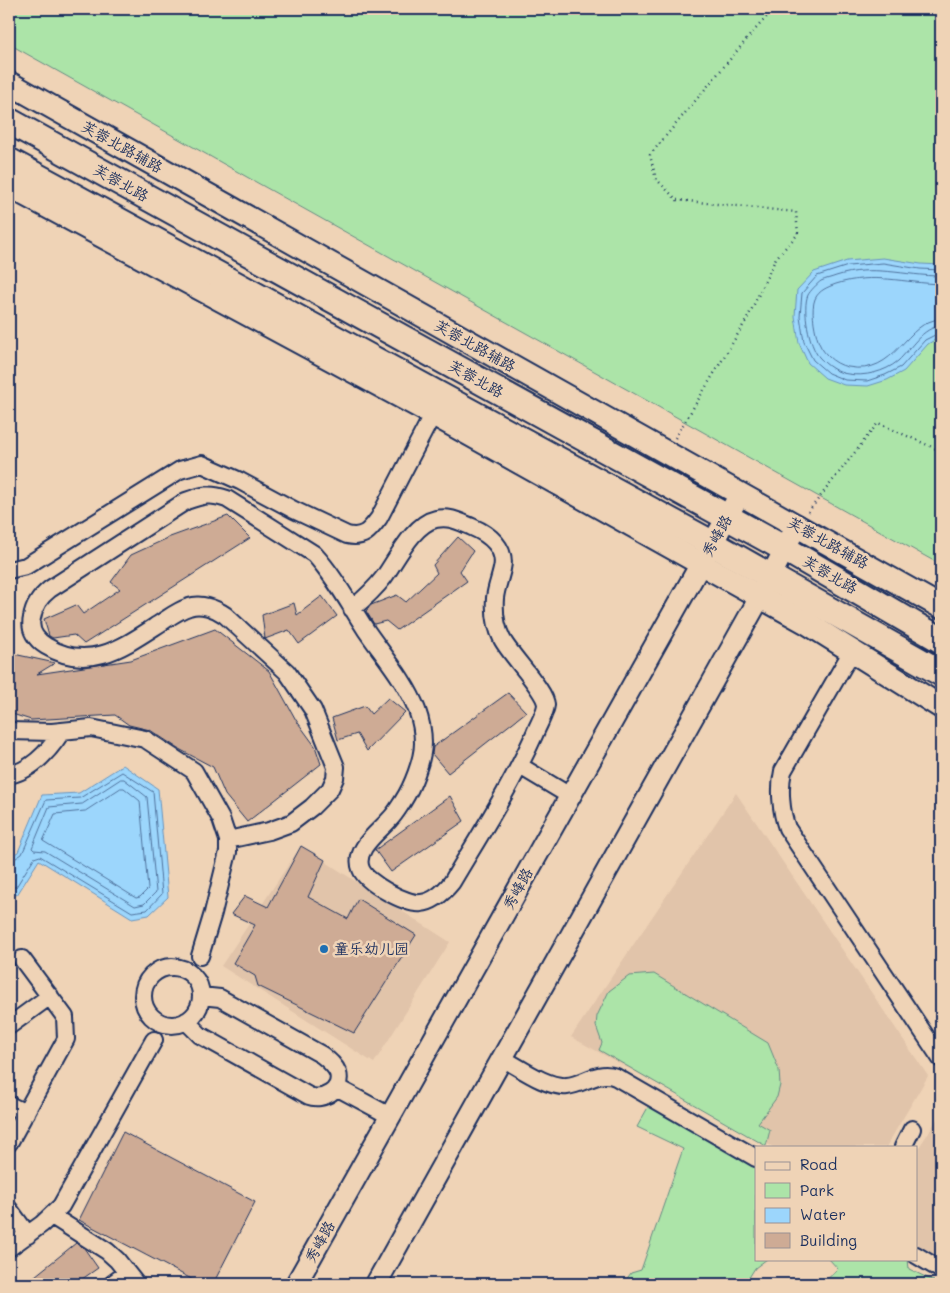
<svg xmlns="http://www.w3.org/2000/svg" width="950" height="1293" viewBox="0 0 950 1293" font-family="Mali,'LXGW WenKai TC',sans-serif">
  <rect width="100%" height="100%" fill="#efd3b6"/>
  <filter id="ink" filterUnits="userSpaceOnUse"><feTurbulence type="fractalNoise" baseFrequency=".02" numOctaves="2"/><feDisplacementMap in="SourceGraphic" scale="10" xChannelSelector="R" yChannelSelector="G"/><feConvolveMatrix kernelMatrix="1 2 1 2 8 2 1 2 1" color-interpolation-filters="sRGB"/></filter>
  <g filter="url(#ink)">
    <!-- built -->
    <path fill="#e1c4aa" d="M736 793 928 1076 886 1147H773L571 1037Z
      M301 846 450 942 374 1063 221 966Z
      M941 1113V1258L916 1244V1152Z"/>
    <!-- green -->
    <path fill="#ace4a8" stroke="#648a83" d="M9 9H941V565L9 44Z
      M654 974 768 1043 779 1070 780 1085 777 1097 758 1123 770 1130 766 1146 599 1050 602 1043 596 1026 597 1016 609 991 629 976Z
      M651 1102 756 1156V1259H767L755 1268 745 1284H623L631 1273 641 1270 683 1149 637 1127Z
      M829 1259H908L909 1269 940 1284H822L838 1269Z"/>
    <!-- water -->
    <path fill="#9cd6fc" stroke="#6893bd" d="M883 258 921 264 941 265V336L928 344 904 371 887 380 868 386 844 385 825 378 808 363 799 343 795 316 797 290 814 272 847 261Z
      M123 765 158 789 168 897 149 915 132 918 39 860 17 895 9 891V857L18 852 42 795 79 793Z"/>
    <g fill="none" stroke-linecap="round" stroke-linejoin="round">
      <!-- shore -->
      <path stroke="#4f729d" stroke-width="1" d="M941 270 920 269 883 263 848 266 817 276 802 293 800 316 804 342 813 360 828 373 845 380 867 381 885 375 901 367 925 340 941 332
        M941 276C904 276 873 264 836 276 831 278 825 279 821 281 818 283 810 291 808 295 802 308 809 346 819 357 826 365 837 373 848 374 864 377 885 372 898 361 911 349 922 327 941 326
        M941 284C903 283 874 272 836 284 828 287 819 290 815 299 811 309 814 326 817 337 820 351 833 364 848 367 897 377 905 320 941 319
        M121 779H124L147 797 156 892 144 904 135 906 45 851 34 850 32 848 49 807 82 804Z
        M121 788H124L140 801 148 889 140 897 136 898 43 841 55 814 85 811Z
        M9 861 13 860 22 854 46 800 80 798 122 772 153 792 162 894 147 910 132 912 40 856 34 858 16 887H9"/>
    </g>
    <!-- building -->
    <path fill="#ceab95" stroke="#1b2f5e" d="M228 516 250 538 84 644 74 635 53 638 49 636 44 619 76 605 83 614 120 589 111 582 131 555 170 537Z
      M458 537 473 551 460 571 467 581 397 630 386 621 374 624 366 611 371 605 397 595 406 602 437 573 433 565Z
      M322 596 337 616 299 644 289 630 265 639 262 615 294 603 297 615Z
      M215 629 269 671 296 720 315 746 321 764 247 822 225 795 213 767 179 749 150 730 129 725 115 715 31 720 9 713V653L55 663 37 674 131 660Z
      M508 693 526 712 448 773 432 754 433 747Z
      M388 698 405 712 367 751 357 734 338 740 332 718 365 706 371 714Z
      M450 796 464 821 391 872 375 850Z
      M301 846 325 860 308 897 348 919 358 899 416 935 354 1033 258 986 255 976 233 963 255 925 231 914 245 896 268 907Z
      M123 1132 255 1202 213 1284H201L79 1220Z
      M76 1243 84 1248 98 1268 75 1284H25Z"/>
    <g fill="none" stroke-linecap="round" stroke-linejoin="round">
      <defs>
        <path id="minor" d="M9 570 26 566 180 470 202 464 240 481 294 510 347 535C364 539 370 530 379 518L433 414
          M852 651 783 771C779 788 781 812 787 828L941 1059
          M9 731 52 732 91 728 145 739 194 771 221 819 228 840V852L213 913 200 956
          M520 766 570 796
          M9 775C32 770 50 750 62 731
          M228 840 269 831 291 823 312 807 330 789 335 778 336 767 313 710 287 672 225 615C215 608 201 603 189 607 179 610 171 616 162 622 126 645 90 673 46 646 36 640 29 630 32 618 34 605 40 597 50 589L186 501C203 495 210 493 227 499L314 554C335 577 349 604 366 630 383 655 406 681 417 710 421 721 423 732 423 743 423 760 412 787 403 801 399 807 395 814 390 819 379 832 353 849 361 869 366 883 407 905 421 903 434 902 444 892 452 882 481 833 512 785 535 733 538 725 545 714 546 705 546 691 510 655 502 639 496 627 494 612 495 598 496 588 500 579 502 569 507 548 489 534 472 527 460 522 450 516 436 519 413 524 397 559 384 577 375 589 364 599 352 609
          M143 996a29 29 0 1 1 58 0a29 29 0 1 1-58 0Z
          M186 1021 200 1035 309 1096C322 1101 343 1091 338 1073 335 1065 328 1060 322 1055L220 998 201 996
          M9 1026 50 996
          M502 1058C519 1067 547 1088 567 1086 585 1084 597 1070 616 1077L756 1158
          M336 1087 390 1116
          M9 1105 26 1113
          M9 1143 66 1039 65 1017 22 959
          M903 1147 912 1129
          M9 1209 28 1235
          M52 1216 107 1251 117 1260 136 1284
          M9 1248 42 1224 61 1206 154 1040
          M916 1255 941 1270
          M112 1284 127 1273"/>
        <path id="tertiary" d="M296 1284 740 494
          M376 1284 760 597 797 525"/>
        <path id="secondary" d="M9 83 941 607
          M9 186 433 414 807 623 941 707"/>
        <path id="primary" d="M9 121 785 549 941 640
          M9 161 713 544 941 673"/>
      </defs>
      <!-- minor casing -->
      <use href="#minor" stroke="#1b2f5e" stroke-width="20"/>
      <!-- tertiary casing -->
      <use href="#tertiary" stroke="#1b2f5e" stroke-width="24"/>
      <!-- secondary casing -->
      <use href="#secondary" stroke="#1b2f5e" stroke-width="26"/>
      <!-- primary casing -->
      <use href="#primary" stroke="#1b2f5e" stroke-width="29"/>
      <!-- path -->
      <path stroke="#1b2f5e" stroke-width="2.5" stroke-dasharray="1 4" stroke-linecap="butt" d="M675 438 747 319 776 258 798 234 796 212 677 200 656 179 650 155 752 33 774 9
        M808 512 878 423 941 451"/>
      <!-- minor -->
      <use href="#minor" stroke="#efd3b6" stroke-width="16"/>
      <!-- tertiary -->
      <use href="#tertiary" stroke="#efd3b6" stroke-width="20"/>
      <!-- secondary -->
      <use href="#secondary" stroke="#efd3b6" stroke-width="22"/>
      <!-- primary -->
      <use href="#primary" stroke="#efd3b6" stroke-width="25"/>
    </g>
  </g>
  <!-- markers -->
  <circle fill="#1f6fb2" stroke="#efd3b6" stroke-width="2" cx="324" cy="949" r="5"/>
  <g text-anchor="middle" stroke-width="5" stroke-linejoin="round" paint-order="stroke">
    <!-- street labels -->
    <g font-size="15" fill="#1b2f5e" stroke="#efd3b6">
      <text transform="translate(122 147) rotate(29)" y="5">芙蓉北路辅路</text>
      <text transform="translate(121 183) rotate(29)" y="5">芙蓉北路</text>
      <text transform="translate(475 346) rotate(29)" y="5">芙蓉北路辅路</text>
      <text transform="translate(476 379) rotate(29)" y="5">芙蓉北路</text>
      <text transform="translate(717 536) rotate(-61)" y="5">秀峰路</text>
      <text transform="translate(828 543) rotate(29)" y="5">芙蓉北路辅路</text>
      <text transform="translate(830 575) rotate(30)" y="5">芙蓉北路</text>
      <text transform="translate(518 889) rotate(-61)" y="5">秀峰路</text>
      <text transform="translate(320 1242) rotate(-61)" y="5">秀峰路</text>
    </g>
    <!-- poi labels -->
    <g font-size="15" fill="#1b2f5e" stroke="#efd3b6" text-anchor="start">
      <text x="334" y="954">童乐幼儿园</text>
    </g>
  </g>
  <!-- margin -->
  <rect width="950" height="1293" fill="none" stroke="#efd3b6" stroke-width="30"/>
  <rect x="15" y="15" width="920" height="1263" fill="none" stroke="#1b2f5e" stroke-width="2" filter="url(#ink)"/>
  <!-- legend -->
  <rect x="755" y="1146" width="162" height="115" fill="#efd3b6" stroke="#9a9193"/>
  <rect x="765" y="1162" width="25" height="8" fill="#efd3b6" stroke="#9a9193"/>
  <text x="800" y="1170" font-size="15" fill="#1b2f5e">Road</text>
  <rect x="765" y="1183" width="25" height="15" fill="#ace4a8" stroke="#9a9193"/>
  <text x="800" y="1196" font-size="15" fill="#1b2f5e">Park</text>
  <rect x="765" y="1208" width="25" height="15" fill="#9cd6fc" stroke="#9a9193"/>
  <text x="800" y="1220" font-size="15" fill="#1b2f5e">Water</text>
  <rect x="765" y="1233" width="25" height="15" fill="#ceab95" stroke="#9a9193"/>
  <text x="800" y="1246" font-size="15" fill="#1b2f5e">Building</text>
</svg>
